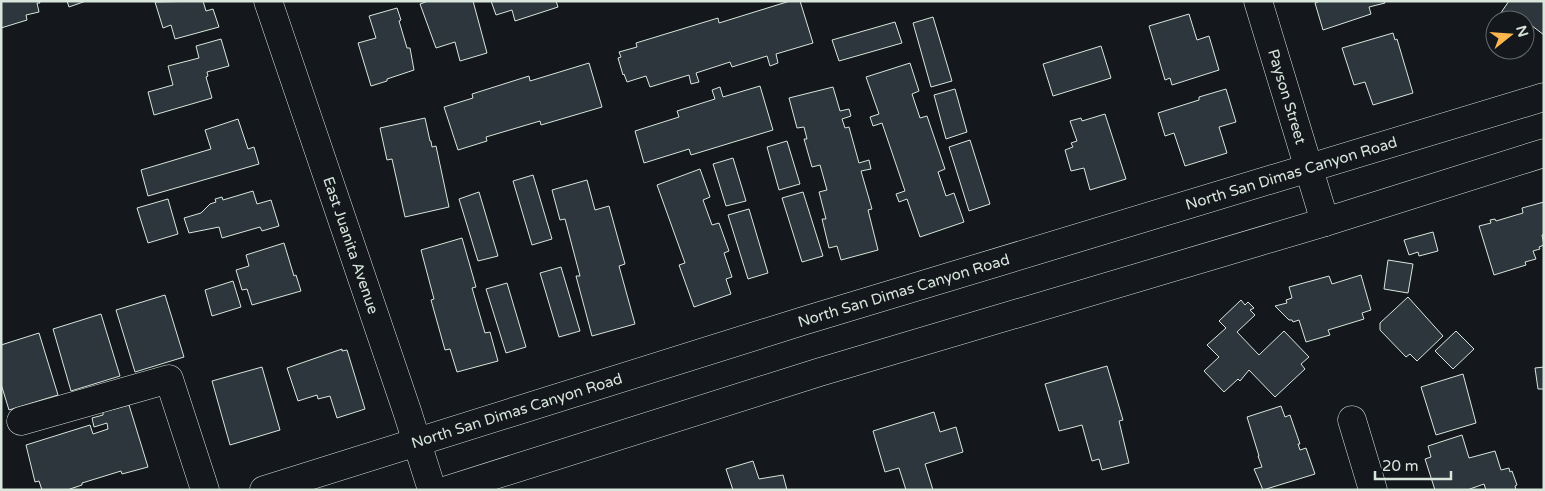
<svg xmlns="http://www.w3.org/2000/svg" width="1545" height="491" viewBox="0 0 1545 491" font-family="'Varela Round',sans-serif">
  <rect width="100%" height="100%" fill="#14181c"/>
  <!-- building -->
  <path fill="#2c363c" stroke="#d8e6dc" d="M1 1H39L40 3H37L39 12 26 15 27 20 1 28Z
    M67 1H86L69 7Z
    M203 1 206 11 213 9 219 27 175 39 171 25 163 28 155 2Z
    M428 1H473L487 53 460 61 455 42 436 48 420 4Z
    M491 1H556L558 7 515 21 512 10 496 15Z
    M790 1H800L813 43 776 54 778 63 770 66 767 56 732 67 730 62 696 73 699 82 691 84 689 75 650 87 646 76 627 82 624 74 623 75 618 58 621 57 619 52 637 47 636 43 718 18 719 23Z
    M1320 1H1385V3L1369 7 1371 14 1323 30 1315 3Z
    M1509 1H1544V35L1527 22 1525 24V20H1496Z
    M397 8 401 20 399 21 407 48H410L414 70 387 79V81L371 86 358 43 376 38 369 16Z
    M1189 14 1197 40 1209 36 1219 70 1172 85 1170 78 1165 80 1149 26Z
    M933 17 952 81 931 87 913 23Z
    M895 22 902 43 839 61 832 40Z
    M1393 33 1395 40 1397 39 1413 93 1373 105 1365 82 1354 85 1342 48Z
    M221 39 229 66 207 72 208 76 206 77 212 98 154 115 148 92 173 85 168 66 199 58 196 46Z
    M1101 46 1111 78 1053 96 1043 64Z
    M589 63 602 107 541 125 540 121 486 137 487 141 458 150 444 107 473 98 472 94 529 76 530 81Z
    M910 63 919 91 912 94 920 118 927 116 945 169 938 172 946 196 954 193 964 222 920 237 907 199 899 202 896 194 905 191 882 123 873 126 870 117 879 114 866 77Z
    M760 86 773 130 691 155 689 149 644 163 635 131 679 117 677 111 715 99 712 90 720 87 723 97Z
    M833 87 840 111 849 109 851 116 842 119 845 128 849 127 859 163 869 160 871 169 861 171 872 209 868 210 878 250 841 260 837 246 829 248 822 219H826L819 192 827 190 820 165 812 167 804 139H807L804 127 797 128 789 98Z
    M955 89 967 132 946 139 934 95Z
    M1226 89 1236 122 1219 127 1227 153 1185 166 1174 133 1165 136 1158 113 1199 100V97Z
    M1105 114 1126 179 1090 190 1084 168 1071 171 1065 150 1073 147 1071 143 1077 141 1070 121 1081 118 1082 121Z
    M425 118 430 141H431L432 147 436 146 449 207 405 217 392 159 387 160 380 128Z
    M238 119 248 149 254 147 259 164 148 196 141 170 211 149 205 130Z
    M970 140 990 204 969 211 949 147Z
    M787 141 800 184 779 190 767 147Z
    M733 158 746 201 726 206 713 164Z
    M700 169 710 197 703 200 712 225 719 223 729 251 724 253 732 277 726 279 731 294 694 307 679 265 685 263 657 185Z
    M533 175 552 239 532 245 513 181Z
    M587 180 595 210 609 206 625 264 619 266 635 324 592 336 576 276H580L565 219 560 220 552 190Z
    M253 191 257 204 271 200 279 226 262 231 260 227 222 238 219 227 189 233 184 218 201 213 210 204 216 202 215 199 222 197 223 200Z
    M479 192 498 256 478 261 459 199Z
    M803 192 823 256 802 262 782 198Z
    M168 199 178 234 148 243 137 208Z
    M1544 202V234L1542 235 1544 245 1539 247 1540 249 1533 251 1536 259 1525 262 1526 265 1494 275 1479 226 1491 223 1490 220 1495 219 1496 221 1523 213 1522 208Z
    M749 209 768 273 748 279 728 215Z
    M1433 232 1438 251 1419 256 1418 252 1409 255 1404 240Z
    M462 238 476 287 472 288 485 333 490 332 498 361 457 372 450 349 445 350 431 300 434 299 421 250Z
    M284 243 294 276 296 275 301 291 252 305 247 289 242 290 236 270 249 266 246 255Z
    M1388 260 1413 264 1408 293 1384 289Z
    M561 267 580 331 559 337 540 273Z
    M1361 275 1371 310 1362 313 1364 319 1328 330 1330 335 1306 342 1299 320 1293 322 1292 320H1289L1275 306 1287 303 1286 300 1292 298 1289 287 1329 276 1332 284Z
    M233 281 241 307 212 316 205 290Z
    M507 283 526 347 506 353 486 289Z
    M165 295 184 357 135 372 116 310Z
    M1408 297 1443 336 1417 361 1410 354 1406 357 1380 330V323Z
    M1241 300 1245 305 1248 302 1254 308 1250 310 1255 315 1237 332 1259 355 1284 331 1309 357 1301 364 1305 369 1275 397 1249 370 1240 381 1238 379 1224 392 1204 371 1219 357 1207 345 1226 328 1219 321Z
    M101 314 120 376 71 391 53 329Z
    M1456 331 1474 349 1453 369 1435 351Z
    M39 333 58 395 9 410 1 384V345Z
    M342 349V351L347 350 365 409 337 418 330 396 318 399 317 395 298 401 287 368Z
    M1107 366 1123 420 1119 421 1129 463 1102 470 1099 459 1092 461 1082 425 1059 431 1045 384Z
    M262 367 280 430 230 445 212 381Z
    M1544 367V389H1538L1535 368Z
    M1463 374 1476 423 1436 435 1421 387Z
    M129 405 148 467 122 474 121 471 82 483V485L67 490H42L39 481 35 482 26 445 90 425 93 434 108 429 107 423 94 427 92 418 103 415V412Z
    M1281 406 1285 417 1290 415 1300 444H1298L1300 450 1306 448 1315 474 1263 490 1254 469 1262 467 1258 456H1259L1247 417Z
    M934 412 940 432 956 427 963 452 925 464 933 490H906L899 468 885 472 873 431Z
    M1462 435 1469 458 1495 451 1501 470 1509 468 1510 472 1512 471 1517 485 1515 486 1516 490H1486L1484 484 1467 490H1435L1425 459 1431 457 1428 446Z
    M753 461 759 479 783 475 787 490H733L726 469Z"/>
  <g fill="none" stroke-linecap="round" stroke-linejoin="round">
    <defs>
      <g id="minor">
        <path id="s1" d="M268 1 407 411 432 490"/>
        <path id="s2" d="M1258 1 1325 222"/>
        <path d="M1352 420 1373 490"/>
        <path d="M21 421 169 379 205 490"/>
      </g>
      <g id="major">
        <path id="s3" d="M264 490 803 321 1544 97"/>
        <path d="M447 490 820 372 1325 222 1544 153"/>
      </g>
    </defs>
    <!-- minor casing -->
    <use href="#minor" stroke="#d8e6dc" stroke-width="29"/>
    <!-- major casing -->
    <use href="#major" stroke="#d8e6dc" stroke-width="29"/>
    <!-- minor -->
    <use href="#minor" stroke="#14181c" stroke-width="28"/>
    <!-- major -->
    <use href="#major" stroke="#14181c" stroke-width="28"/>
  </g>
  <g text-anchor="middle" stroke-width="4" stroke-linejoin="round" paint-order="stroke">
    <!-- street labels -->
    <g font-size="15" fill="#d8e6dc" stroke="#14181c">
      <text dy="5" stroke="none"><textPath href="#s2" startOffset="100">Payson Street</textPath></text>
      <text dy="5" stroke="none"><textPath href="#s3" startOffset="1075">North San Dimas Canyon Road</textPath></text>
      <text dy="5" stroke="none"><textPath href="#s1" startOffset="258">East Juanita Avenue</textPath></text>
      <text dy="5" stroke="none"><textPath href="#s3" startOffset="670">North San Dimas Canyon Road</textPath></text>
      <text dy="5" stroke="none"><textPath href="#s3" startOffset="265">North San Dimas Canyon Road</textPath></text>
    </g>
  </g>
  <!-- border -->
  <rect width="1545" height="491" fill="none" stroke="#d8e6dc" stroke-width="5"/>
  <!-- north arrow -->
  <g transform="translate(1510 35) rotate(73)"><circle r="24" fill="#14181c" stroke="#626a69"/>
  <path d="M0-4L9 19L0 12L-9 19Z" fill="#ffb74d"/>
  <text y="-8" font-size="14" font-weight="bold" text-anchor="middle" fill="#d8e6dc">N</text>
  </g>
  <!-- scale -->
  <path d="M1375 471v8h76v-8" fill="none" stroke="#d8e6dc" stroke-width="2.5"/>
  <text x="1382" y="471" font-size="15" fill="#d8e6dc" stroke="#14181c" stroke-width="4" paint-order="stroke">20 m</text>
</svg>
